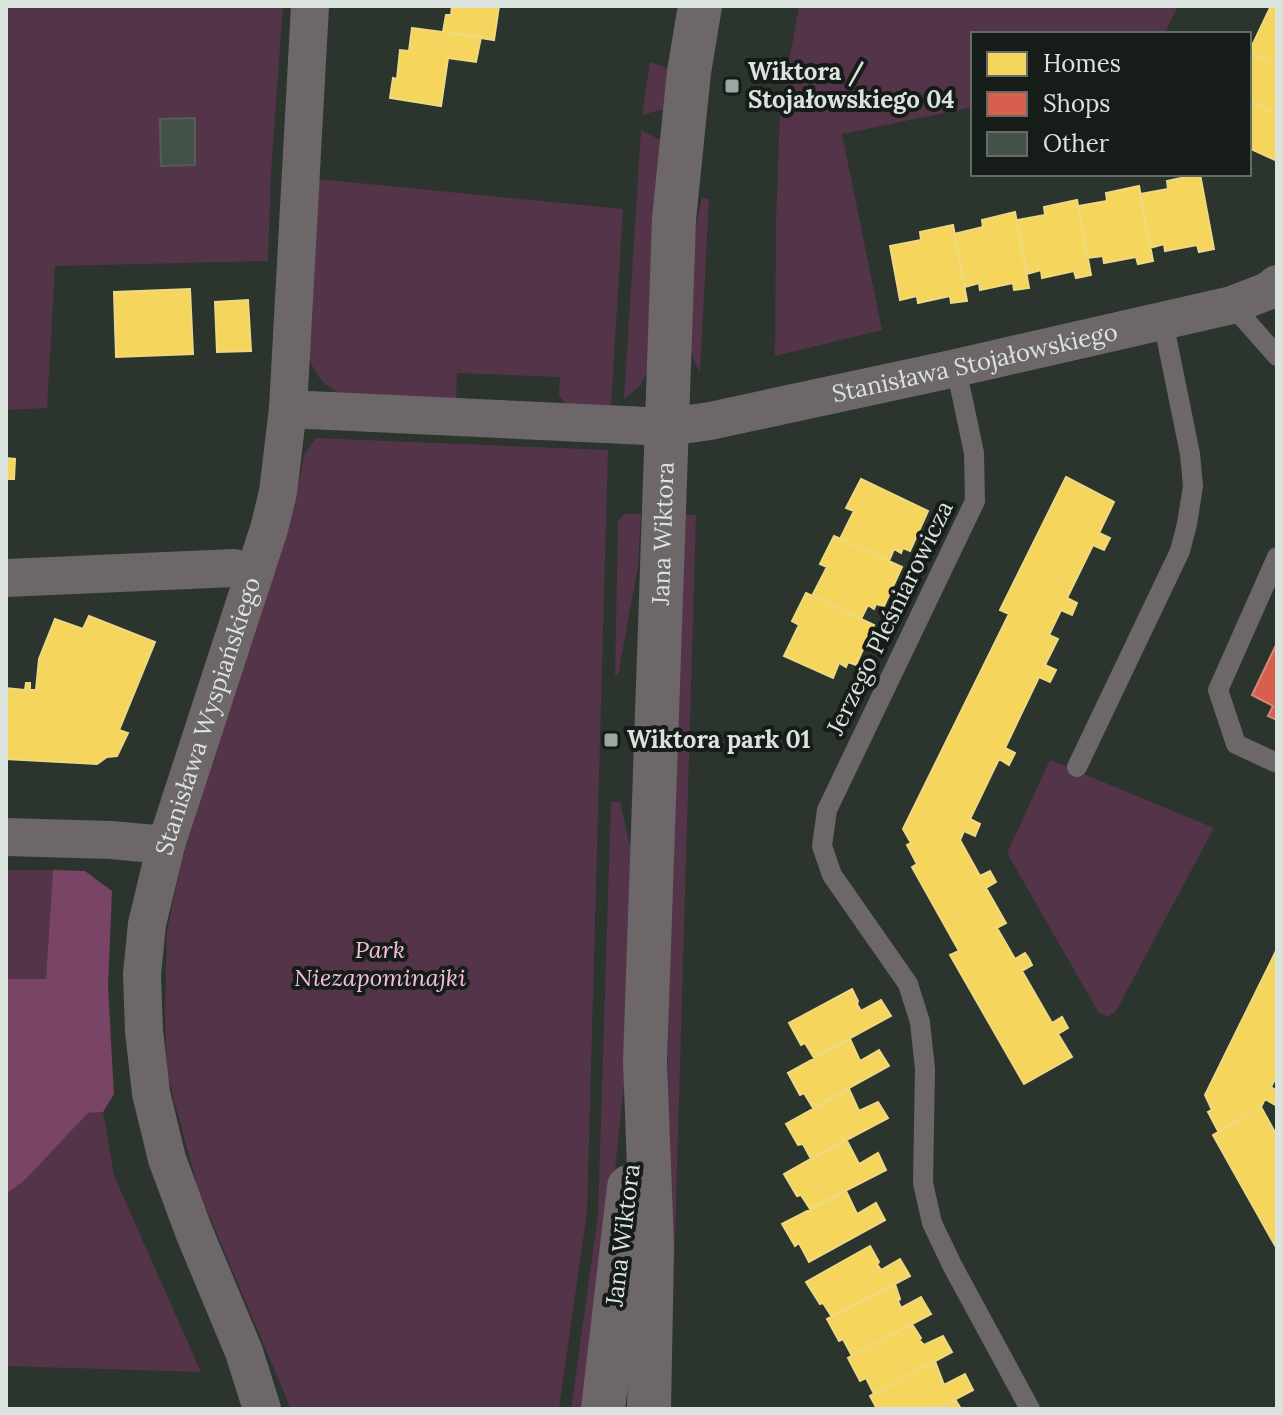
<svg xmlns="http://www.w3.org/2000/svg" width="1283" height="1415" viewBox="0 0 1283 1415" font-family="Lora,serif">
  <rect width="100%" height="100%" fill="#2c342e"/>
  <!-- green -->
  <path fill="#543448" d="M6 6H283L271 174 268 261 55 266 47 408 6 410Z
    M799 6H1178L1164 34H973V107L842 134 882 330 775 356 776 224 780 113Z
    M650 62 669 69 664 109 642 115Z
    M641 130 660 140 648 372 639 387 624 399Z
    M318 179 623 209 611 405 593 407 567 406 559 395 560 377 457 373 456 401 346 395C324 387 317 378 308 356Z
    M702 198 709 199 700 373 693 358 689 341 693 238Z
    M316 438 608 450 587 1212 559 1409H291L198 1189 167 1074 165 1014 167 931 181 863 224 723 287 534 305 453Z
    M628 514H641L638 567 618 675H615L618 521 623 515Z
    M684 514 696 515 670 1409 664 1257 669 995Z
    M1050 760 1214 828 1116 1011 1108 1017 1099 1013 1007 853Z
    M611 802H620L630 846 633 877 628 1047 612 1199 581 1409H571L598 1216Z
    M6 870H53L46 979H6Z
    M103 1112 114 1176 201 1372 6 1366V1194L25 1180 88 1113Z"/>
  <!-- forest -->
  <path fill="#794465" d="M53 870 85 871 112 891 108 986 114 1094 103 1112 88 1113 25 1180 6 1194V979H46Z"/>
  <!-- homes -->
  <path fill="#f6d55c" stroke="#eed983" stroke-width="2" d="M452 6H499L494 40 443 32 446 15H451Z
    M1271 6H1277V19L1267 14Z
    M1267 14 1277 19V66L1249 52Z
    M412 28 481 37 476 62 448 58 441 106 390 98 393 78 397 79 400 50 409 51Z
    M1249 52 1277 66V114L1249 101Z
    M1249 101 1277 114V161L1249 148Z
    M1200 174 1214 249 1199 252 1197 245 1165 251 1164 244 1150 248 1140 194 1168 189 1167 181Z
    M1139 186 1153 261 1138 264 1136 257 1104 263 1103 256 1088 258 1078 206 1107 201 1106 193Z
    M1077 200 1091 275 1076 278 1074 271 1042 278 1041 270 1027 274 1017 220 1045 215 1044 207Z
    M1015 212 1029 288 1014 290 1013 283 980 290 979 283 965 287 954 234 983 227 982 220Z
    M953 225 967 301 951 303 950 296 918 303 917 296 900 300 890 246 921 240 920 232Z
    M190 289 193 354 116 357 114 292Z
    M248 300 251 351 217 352 215 302Z
    M6 458 15 459 14 479H6Z
    M1066 477 1114 502 1099 533 1110 538 1104 550 1093 545 1067 598 1077 603 1072 615 1061 610 1049 635 1058 639 1045 665 1056 670 1050 682 1039 677 1005 748 1015 753 1009 765 999 759 970 819 980 824 975 836 964 831 960 840 980 876 990 871 996 882 986 888 1006 923 997 928 1015 959 1025 953 1029 959 1032 965 1022 971 1052 1023 1062 1017 1068 1028 1058 1034 1072 1057 1024 1084 950 955 959 951 912 867 917 864 907 845 911 843 903 829 1009 614 1000 610Z
    M861 479 928 511 910 551 903 548 901 553 894 549 889 561 840 539 854 511 846 508Z
    M834 536 902 567 884 606 876 604 874 609 868 605 861 619 812 596 827 567 820 564Z
    M806 593 874 625 856 665 848 662 846 667 839 663 833 678 784 656 799 625 792 621Z
    M89 616 155 642 119 730 128 733 117 756 107 757 97 764 6 759V688L25 690 26 683H30V690H36L39 659 55 619 83 629Z
    M1277 949V1075L1271 1087 1277 1091V1106L1265 1099 1261 1107 1218 1131 1208 1112 1212 1110 1205 1095Z
    M852 989 858 1001 857 1004 861 1011 881 1000 891 1016 814 1058 805 1043 801 1045 789 1023Z
    M850 1039 860 1061 879 1050 889 1066 813 1108 804 1093 800 1095 788 1073Z
    M849 1089 859 1111 878 1102 888 1118 811 1159 803 1144 798 1145 786 1124Z
    M1261 1107 1277 1136V1249L1213 1135Z
    M846 1139 859 1164 878 1153 886 1170 810 1209 801 1195 797 1196 784 1174Z
    M846 1191 857 1214 876 1203 885 1220 809 1262 799 1243 795 1246 782 1224Z
    M870 1246 879 1262 877 1264 881 1270 900 1259 910 1276 832 1317 823 1303 820 1304 806 1282Z
    M895 1284 900 1299 898 1301 901 1308 921 1297 931 1314 852 1356 843 1339 839 1341 827 1319Z
    M912 1324 921 1338 919 1340 924 1345 943 1336 952 1352 874 1394 866 1378 860 1381 848 1358Z
    M935 1361 944 1385 965 1374 973 1390 937 1409H877L870 1396Z
    M955 1399 961 1409H937Z"/>
  <!-- shops -->
  <path fill="#d6604d" stroke="#d78778" stroke-width="2" d="M1277 643V720L1268 716 1273 706 1252 695Z"/>
  <!-- building -->
  <path fill="#435249" stroke="#565c58" stroke-width="2" d="M195 118V165L161 166 160 119Z"/>
  <g fill="none" stroke-linecap="round" stroke-linejoin="round">
    <!-- service -->
    <path stroke="#6d676a" stroke-width="20" d="M1232 305 1277 356
      M956 368 974 453 975 501 827 810 822 846 832 875 908 984 920 1022 925 1069 923 1183 932 1223 952 1265 1030 1409
      M1277 557 1218 690 1236 744 1277 763
      M1077 767 1180 551 1187 524 1193 486 1190 454 1163 321"/>
    <!-- minor -->
    <g stroke="#6d676a" stroke-width="38">
      <path id="s1" d="M288 409 668 427 710 421 956 368 1232 305 1268 291 1277 284"/>
      <path d="M6 578 234 568 254 575"/>
      <path d="M6 837 111 840 166 845"/>
      <path id="s2" d="M262 1409 244 1352 194 1232 167 1159 151 1093 144 1031 142 974 147 924 166 845 269 529 278 492 288 409 310 6"/>
    </g>
    <!-- tertiary -->
    <g stroke="#6d676a" stroke-width="44">
      <path d="M603 1409 629 1187"/>
      <path id="s3" d="M649 1409 652 1245 645 1062 674 219 689 72 700 6"/>
    </g>
  </g>
  <!-- markers -->
  <g fill="#9da6a0" stroke="#161c18" stroke-width="3">
    <rect x="724" y="78" width="16" height="16" rx="4"/>
    <rect x="603" y="732" width="16" height="16" rx="4"/>
  </g>
  <g text-anchor="middle" stroke-width="8" stroke-linejoin="round" paint-order="stroke">
    <!-- poi labels -->
    <g font-size="24" font-weight="bold" fill="#dae3dd" stroke="#161c18" text-anchor="start">
      <text x="748" y="80">Wiktora /<tspan x="748" dy="28">Stojałowskiego 04</tspan></text>
      <text x="627" y="748">Wiktora park 01</text>
    </g>
    <!-- street labels -->
    <g font-size="24" fill="#dae3dd" stroke="#161c18">
      <text dy="8" stroke="none"><textPath href="#s1" startOffset="694">Stanisława Stojałowskiego</textPath></text>
      <text dy="8" stroke="none"><textPath href="#s3" startOffset="876">Jana Wiktora</textPath></text>
      <text transform="translate(890 618) rotate(-64)" y="8">Jerzego Pleśniarowicza</text>
      <text dy="8" stroke="none"><textPath href="#s2" startOffset="722">Stanisława Wyspiańskiego</textPath></text>
      <text transform="translate(623 1235) rotate(-83)" y="8">Jana Wiktora</text>
    </g>
    <!-- park labels -->
    <g font-size="24" font-style="italic" fill="#f6bddf" stroke="#161c18">
      <text x="380" y="958">Park<tspan x="380" dy="28">Niezapominajki</tspan></text>
    </g>
  </g>
  <!-- border -->
  <rect width="1283" height="1415" fill="none" stroke="#dae3dd" stroke-width="16"/>
  <!-- legend -->
  <rect x="971" y="32" width="280" height="144" fill="#161c18" stroke="#646c67" stroke-width="2"/>
  <rect x="987" y="52" width="40" height="24" fill="#f6d55c" stroke="#646c67" stroke-width="2"/>
  <text x="1043" y="72" font-size="24" fill="#dae3dd">Homes</text>
  <rect x="987" y="92" width="40" height="24" fill="#d6604d" stroke="#646c67" stroke-width="2"/>
  <text x="1043" y="112" font-size="24" fill="#dae3dd">Shops</text>
  <rect x="987" y="132" width="40" height="24" fill="#435249" stroke="#646c67" stroke-width="2"/>
  <text x="1043" y="152" font-size="24" fill="#dae3dd">Other</text>
</svg>
